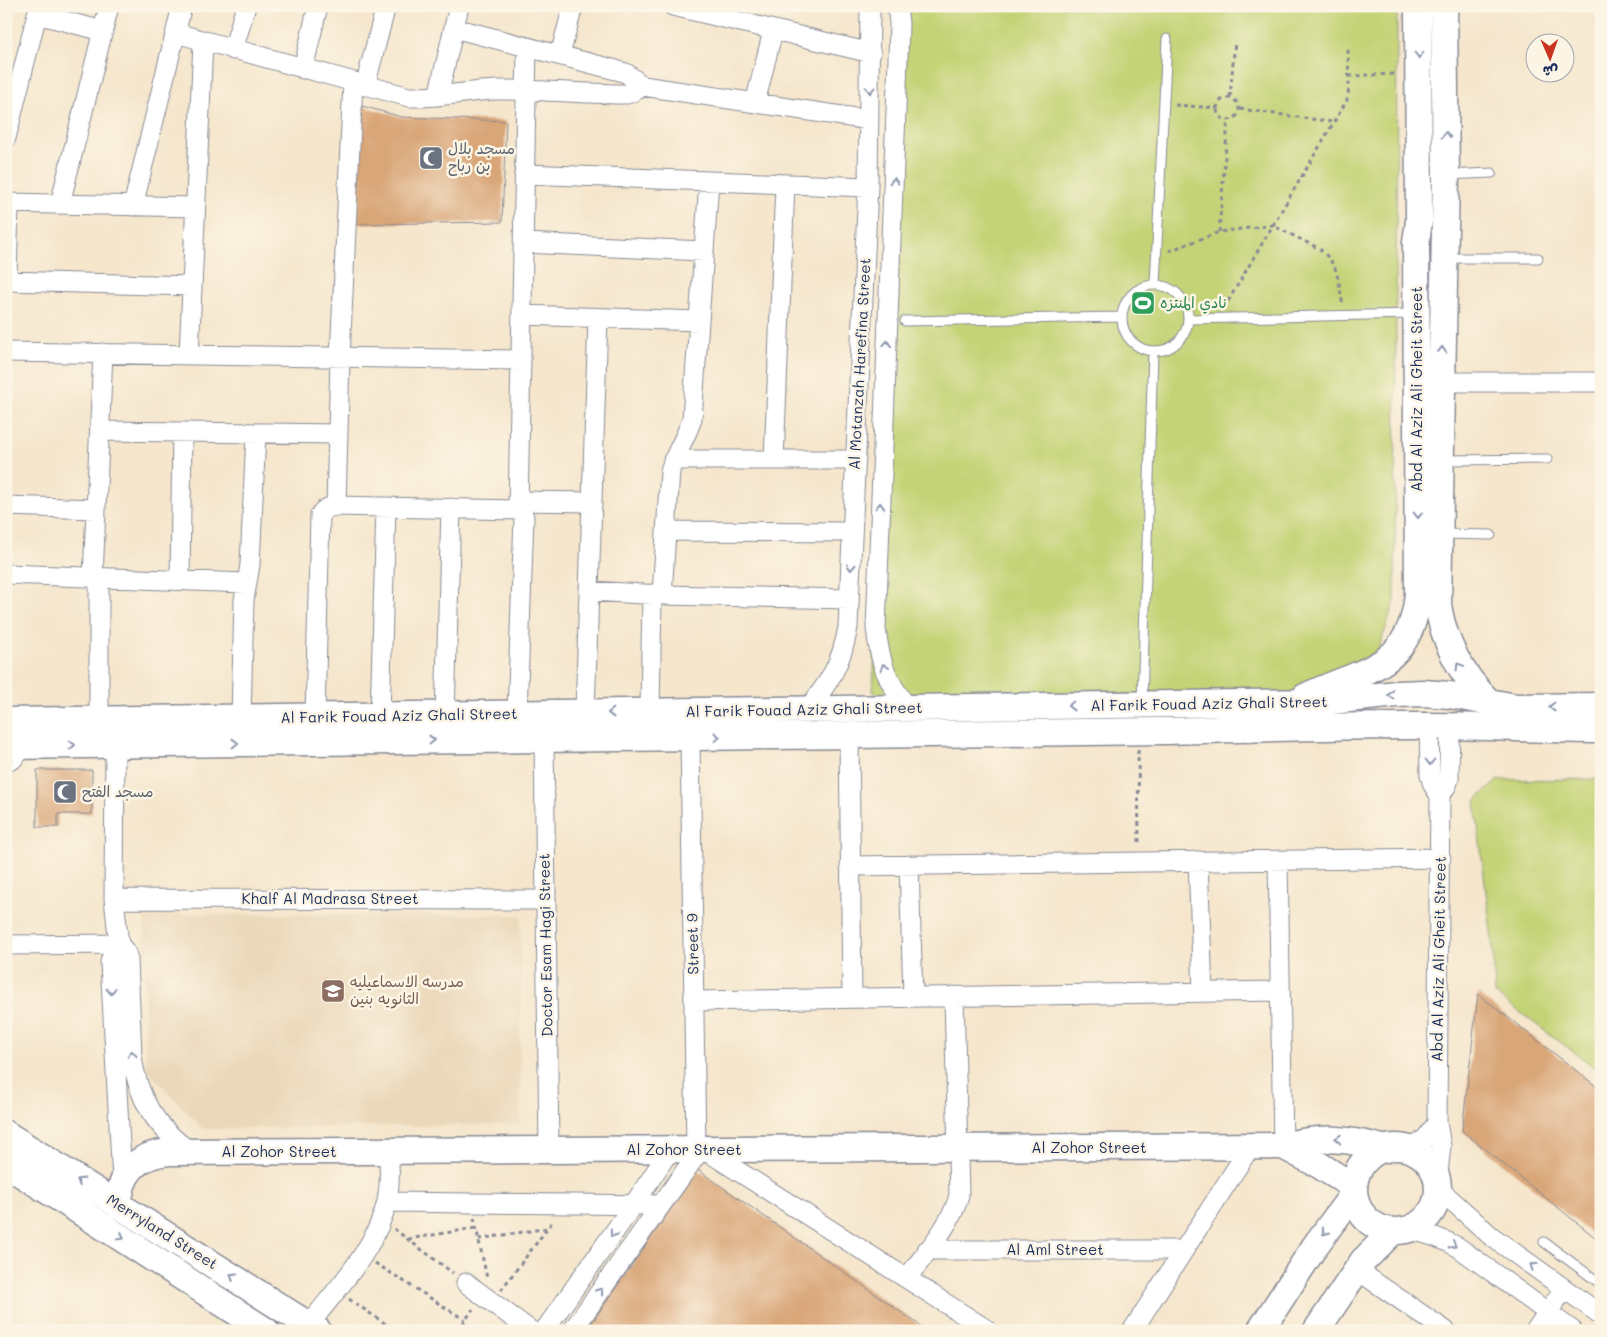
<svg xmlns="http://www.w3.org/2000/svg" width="1607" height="1337" viewBox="0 0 1607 1337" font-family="Mali,'Playpen Sans Arabic',sans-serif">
  <rect width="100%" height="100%" fill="#fcf5e5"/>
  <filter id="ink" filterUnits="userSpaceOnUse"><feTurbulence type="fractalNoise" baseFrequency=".02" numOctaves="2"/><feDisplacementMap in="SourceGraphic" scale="10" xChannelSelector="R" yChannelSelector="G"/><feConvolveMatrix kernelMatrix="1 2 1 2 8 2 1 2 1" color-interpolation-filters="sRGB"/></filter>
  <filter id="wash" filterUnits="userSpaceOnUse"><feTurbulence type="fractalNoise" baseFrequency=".0096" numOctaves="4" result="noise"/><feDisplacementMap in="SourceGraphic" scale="20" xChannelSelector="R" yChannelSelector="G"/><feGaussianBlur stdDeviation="1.12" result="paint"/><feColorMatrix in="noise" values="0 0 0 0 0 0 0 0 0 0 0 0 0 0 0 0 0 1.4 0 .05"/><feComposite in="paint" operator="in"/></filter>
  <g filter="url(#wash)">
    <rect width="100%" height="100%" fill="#f5e6cc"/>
    <!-- built -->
    <path fill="#ebd8ba" d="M144 914 521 915 520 1124 203 1129 146 1068Z"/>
    <!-- green -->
    <path fill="#c4d376" stroke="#70816a" d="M904 6H1397L1395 601 1378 651 1292 693 885 698 873 692Z
      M1601 779V1072L1495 994 1493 949 1475 801 1498 780Z"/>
    <g id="blocks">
      <!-- building -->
      <path fill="#d9a678" d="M362 106 402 117 506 121 502 222 355 224 354 194Z
        M37 770H92V814H58V827H37Z
        M1478 994 1601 1090V1242L1462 1131Z
        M698 1170 928 1331H586Z"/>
    </g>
  </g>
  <g filter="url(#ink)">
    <use href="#blocks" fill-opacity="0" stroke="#888a95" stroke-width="1"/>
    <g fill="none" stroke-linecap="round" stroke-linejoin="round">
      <defs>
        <path id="lane" d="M1447 175 1492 173
          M1446 258H1538
          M1155 285 1167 39
          M1122 318a33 33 0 1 1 66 0a33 33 0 1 1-66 0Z
          M1188 319 1413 314
          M905 321 1122 317
          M1443 460 1547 459
          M1441 534 1491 535
          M1142 703 1153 351
          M6 768 16 763 27 751
          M1544 1242 1601 1284"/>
        <path id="street" d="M673 6 871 53
          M897 6 899 23 898 59 876 628C880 664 886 680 909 709
          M37 14 103 31
          M454 28 616 70 626 73 643 86 869 120
          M176 33 409 97C439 98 467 91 497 90 540 89 584 94 627 94L635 91 643 86
          M233 50 246 6
          M560 55 573 6
          M303 69 318 6
          M365 86 386 6
          M438 96 459 6
          M755 103 773 31
          M6 138 39 6
          M524 174 868 187
          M6 203 195 207
          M60 204 109 6
          M133 206 182 6
          M523 243 704 251
          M6 281 192 286
          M7 281 9 203
          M522 315 699 321
          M6 352 521 360
          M189 355 203 42
          M1441 382H1601
          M100 431 337 434
          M673 460H856
          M774 460 785 184
          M518 501 592 502
          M6 506 96 509
          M336 506 340 357 353 82
          M518 509 527 47
          M666 531 852 532
          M6 574 246 583
          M93 577 103 353
          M180 580 182 432
          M589 591 662 595 849 599
          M662 595 670 471C675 453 686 438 692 419L709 181
          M807 710C829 683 842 663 848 627L868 187 870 6
          M650 712 652 594
          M585 713 598 318
          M445 715 451 508
          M380 716 386 507
          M315 717 320 515C324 509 328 507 336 506L521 510 524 517 517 714
          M241 718 244 600 250 565 256 433
          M99 720V577
          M1429 726 1430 775 1433 785 1440 796 1437 1123 1441 1146 1437 1182
          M849 735 852 998
          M690 737 696 1150
          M544 739 549 1151
          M115 744 114 899 119 944 126 953 128 959 132 1057C138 1099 155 1127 191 1152
          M1440 796 1447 785 1449 779 1450 726
          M1278 860 1283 1146
          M1198 861 1203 992
          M909 865 913 997
          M850 866 1441 858
          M114 899 545 900
          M119 944 114 949 110 962 122 1181
          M6 945 119 944
          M694 1001 1280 991
          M705 1150 989 1331
          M1411 1150 1426 1138 1437 1123
          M1438 1188 1491 1236 1601 1315
          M387 1202 661 1205
          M1408 1230C1426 1233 1441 1238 1458 1247L1573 1331
          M927 1250H1184
          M1357 1270 1446 1331
          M907 1278C924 1255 953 1223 959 1195L954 996
          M466 1283 531 1331
          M309 1325C337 1288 377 1248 387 1201 390 1185 390 1168 388 1152
          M544 1331 634 1204 670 1150
          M572 1331 700 1150
          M1132 1331 1250 1147
          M1535 1331 1564 1289"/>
        <path id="secondary" d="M1444 6 1446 175 1438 605C1444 644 1461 675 1490 703
          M1305 697C1361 669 1411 671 1418 594L1416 242 1419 221 1418 6
          M6 721 1320 702 1397 694 1424 693 1450 695 1516 707 1601 706
          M6 746 1161 731C1251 729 1341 725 1430 726 1488 726 1543 730 1601 730
          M6 1134 318 1331
          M1283 1146 1319 1165 1354 1187
          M1354 1189a42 42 0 1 1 84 0a42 42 0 1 1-84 0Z
          M6 1164 266 1331
          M119 1206C119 1174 137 1154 170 1152L1283 1146C1321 1136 1348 1138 1386 1149
          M1260 1331 1315 1246 1354 1193
          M1316 1331 1363 1261 1393 1231"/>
      </defs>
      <!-- lane casing -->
      <use href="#lane" stroke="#888a95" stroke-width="11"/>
      <!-- street casing -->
      <use href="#street" stroke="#888a95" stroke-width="21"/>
      <!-- secondary casing -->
      <use href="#secondary" stroke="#888a95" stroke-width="29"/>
      <!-- path -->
      <path stroke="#888a95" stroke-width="3" stroke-dasharray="4 4" stroke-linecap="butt" d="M1349 76 1394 74
        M1230 97 1235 41
        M1217 109a11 11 0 1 1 22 0a11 11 0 1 1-22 0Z
        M1175 105 1217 108
        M1240 109 1333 122
        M1219 232 1228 120
        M1169 251 1219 232 1272 225 1312 245 1321 250 1329 258 1335 268 1338 278 1343 306
        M1224 308 1347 100 1349 88 1348 47
        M1138 750 1139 846
        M474 1218 487 1278
        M394 1229 453 1273
        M408 1239 476 1228
        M479 1239 548 1228
        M375 1263 465 1320
        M501 1290 553 1221
        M349 1299 396 1331
        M458 1331 473 1309"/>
      <!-- lane -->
      <use href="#lane" stroke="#fff" stroke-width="9"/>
      <!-- street -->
      <use href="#street" stroke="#fff" stroke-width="19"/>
      <!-- secondary -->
      <use href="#secondary" stroke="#fff" stroke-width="26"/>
    </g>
    <!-- one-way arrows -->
    <defs><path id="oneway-chevron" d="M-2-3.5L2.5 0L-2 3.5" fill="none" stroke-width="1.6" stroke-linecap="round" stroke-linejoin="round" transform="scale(1.25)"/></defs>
    <g stroke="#8d97ae">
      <use href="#oneway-chevron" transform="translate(1419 55) rotate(90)"/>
      <use href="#oneway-chevron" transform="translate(870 90) rotate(91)"/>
      <use href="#oneway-chevron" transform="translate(1446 135) rotate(-91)"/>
      <use href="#oneway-chevron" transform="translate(894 181) rotate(-88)"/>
      <use href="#oneway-chevron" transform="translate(887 344) rotate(-88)"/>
      <use href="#oneway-chevron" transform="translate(1442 350) rotate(-89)"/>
      <use href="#oneway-chevron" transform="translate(880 506) rotate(-88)"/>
      <use href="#oneway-chevron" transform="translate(1418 515) rotate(90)"/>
      <use href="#oneway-chevron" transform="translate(851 567) rotate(93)"/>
      <use href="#oneway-chevron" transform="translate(1459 666) rotate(-121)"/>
      <use href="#oneway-chevron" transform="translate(884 667) rotate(-110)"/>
      <use href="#oneway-chevron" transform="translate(1391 695) rotate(175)"/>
      <use href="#oneway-chevron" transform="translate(1071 706) rotate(179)"/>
      <use href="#oneway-chevron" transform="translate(1552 707) rotate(179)"/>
      <use href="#oneway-chevron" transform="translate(611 713) rotate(179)"/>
      <use href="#oneway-chevron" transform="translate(717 737) rotate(-1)"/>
      <use href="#oneway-chevron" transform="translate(432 740) rotate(-1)"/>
      <use href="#oneway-chevron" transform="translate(235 743) rotate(-1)"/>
      <use href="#oneway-chevron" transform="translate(72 745) rotate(-1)"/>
      <use href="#oneway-chevron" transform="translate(1430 762) rotate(90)"/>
      <use href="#oneway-chevron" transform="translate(111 991) rotate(87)"/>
      <use href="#oneway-chevron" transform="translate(132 1054) rotate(-94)"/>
      <use href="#oneway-chevron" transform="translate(1338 1139) rotate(-177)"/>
      <use href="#oneway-chevron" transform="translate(80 1181) rotate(-148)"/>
      <use href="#oneway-chevron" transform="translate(1325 1232) rotate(125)"/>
      <use href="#oneway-chevron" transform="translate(613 1234) rotate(125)"/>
      <use href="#oneway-chevron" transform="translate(121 1237) rotate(33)"/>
      <use href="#oneway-chevron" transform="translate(1453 1245) rotate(29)"/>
      <use href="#oneway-chevron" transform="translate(1533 1266) rotate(-144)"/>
      <use href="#oneway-chevron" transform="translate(233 1276) rotate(-148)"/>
      <use href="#oneway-chevron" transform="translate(600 1291) rotate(-55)"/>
    </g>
  </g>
  <!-- icons -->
  <defs>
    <symbol id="mosque-square" viewBox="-11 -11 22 22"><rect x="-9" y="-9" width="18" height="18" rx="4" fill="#6b7280" stroke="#fcf5e5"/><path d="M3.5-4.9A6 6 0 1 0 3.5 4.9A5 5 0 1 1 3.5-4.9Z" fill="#fff"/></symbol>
    <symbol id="stadium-square" viewBox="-11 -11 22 22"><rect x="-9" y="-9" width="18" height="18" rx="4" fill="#2e9e5b" stroke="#fcf5e5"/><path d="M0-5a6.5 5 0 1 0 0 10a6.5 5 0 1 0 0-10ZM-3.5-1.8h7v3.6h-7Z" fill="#fff"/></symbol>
    <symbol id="school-square" viewBox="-11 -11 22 22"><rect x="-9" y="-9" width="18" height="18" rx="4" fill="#8d6e63" stroke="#fcf5e5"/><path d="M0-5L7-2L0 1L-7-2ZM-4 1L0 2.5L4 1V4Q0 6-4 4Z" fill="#fff"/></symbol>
  </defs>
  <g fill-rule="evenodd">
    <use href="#mosque-square" x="417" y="144" width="28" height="28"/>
    <use href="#stadium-square" x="1129" y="289" width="28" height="28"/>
    <use href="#mosque-square" x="51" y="778" width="28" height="28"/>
    <use href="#school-square" x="319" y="977" width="28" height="28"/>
  </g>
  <g text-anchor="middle" stroke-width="5" stroke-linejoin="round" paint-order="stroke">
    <!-- worship labels -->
    <g font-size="15" fill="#5b616d" stroke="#fcf5e5" text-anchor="start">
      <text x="448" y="154">مسجد بلال<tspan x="448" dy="17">بن رباح</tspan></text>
      <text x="82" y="797">مسجد الفتح</text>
    </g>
    <!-- leisure labels -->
    <g font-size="15" fill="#27864d" stroke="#fcf5e5" text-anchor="start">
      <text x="1160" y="308">نادي المنتزه</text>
    </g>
    <!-- street labels -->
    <g font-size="15" fill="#1b2f5e" stroke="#fcf5e5">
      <text transform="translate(860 364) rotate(-87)" y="5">Al Motanzah Harefina Street</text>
      <text transform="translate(1417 389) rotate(-90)" y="5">Abd Al Aziz Ali Gheit Street</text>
      <text transform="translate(1209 704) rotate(-1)" y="5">Al Farik Fouad Aziz Ghali Street</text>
      <text transform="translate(804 710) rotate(-1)" y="5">Al Farik Fouad Aziz Ghali Street</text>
      <text transform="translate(399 716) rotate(-1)" y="5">Al Farik Fouad Aziz Ghali Street</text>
      <text x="330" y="904">Khalf Al Madrasa Street</text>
      <text transform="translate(693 944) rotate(-91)" y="5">Street 9</text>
      <text transform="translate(546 945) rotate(-91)" y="5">Doctor Esam Hagi Street</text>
      <text transform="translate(1439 959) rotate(-89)" y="5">Abd Al Aziz Ali Gheit Street</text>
      <text x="1089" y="1153">Al Zohor Street</text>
      <text x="684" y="1155">Al Zohor Street</text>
      <text x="279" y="1157">Al Zohor Street</text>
      <text transform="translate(162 1232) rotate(32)" y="5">Merryland Street</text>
      <text x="1055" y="1255">Al Aml Street</text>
    </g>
    <!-- education labels -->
    <g font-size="15" fill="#785e54" stroke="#fcf5e5" text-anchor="start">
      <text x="350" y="987">مدرسه الاسماعيليه<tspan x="350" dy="17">الثانويه بنين</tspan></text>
    </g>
  </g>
  <!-- margin -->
  <rect width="1607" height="1337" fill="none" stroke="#fcf5e5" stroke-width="25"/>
  <!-- north arrow -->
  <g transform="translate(1550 58) rotate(178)"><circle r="24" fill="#fcf5e5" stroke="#a2a6af"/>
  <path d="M0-4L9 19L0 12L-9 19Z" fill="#c8321e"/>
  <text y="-8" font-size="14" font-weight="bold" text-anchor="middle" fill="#1b2f5e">ش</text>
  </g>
</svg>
